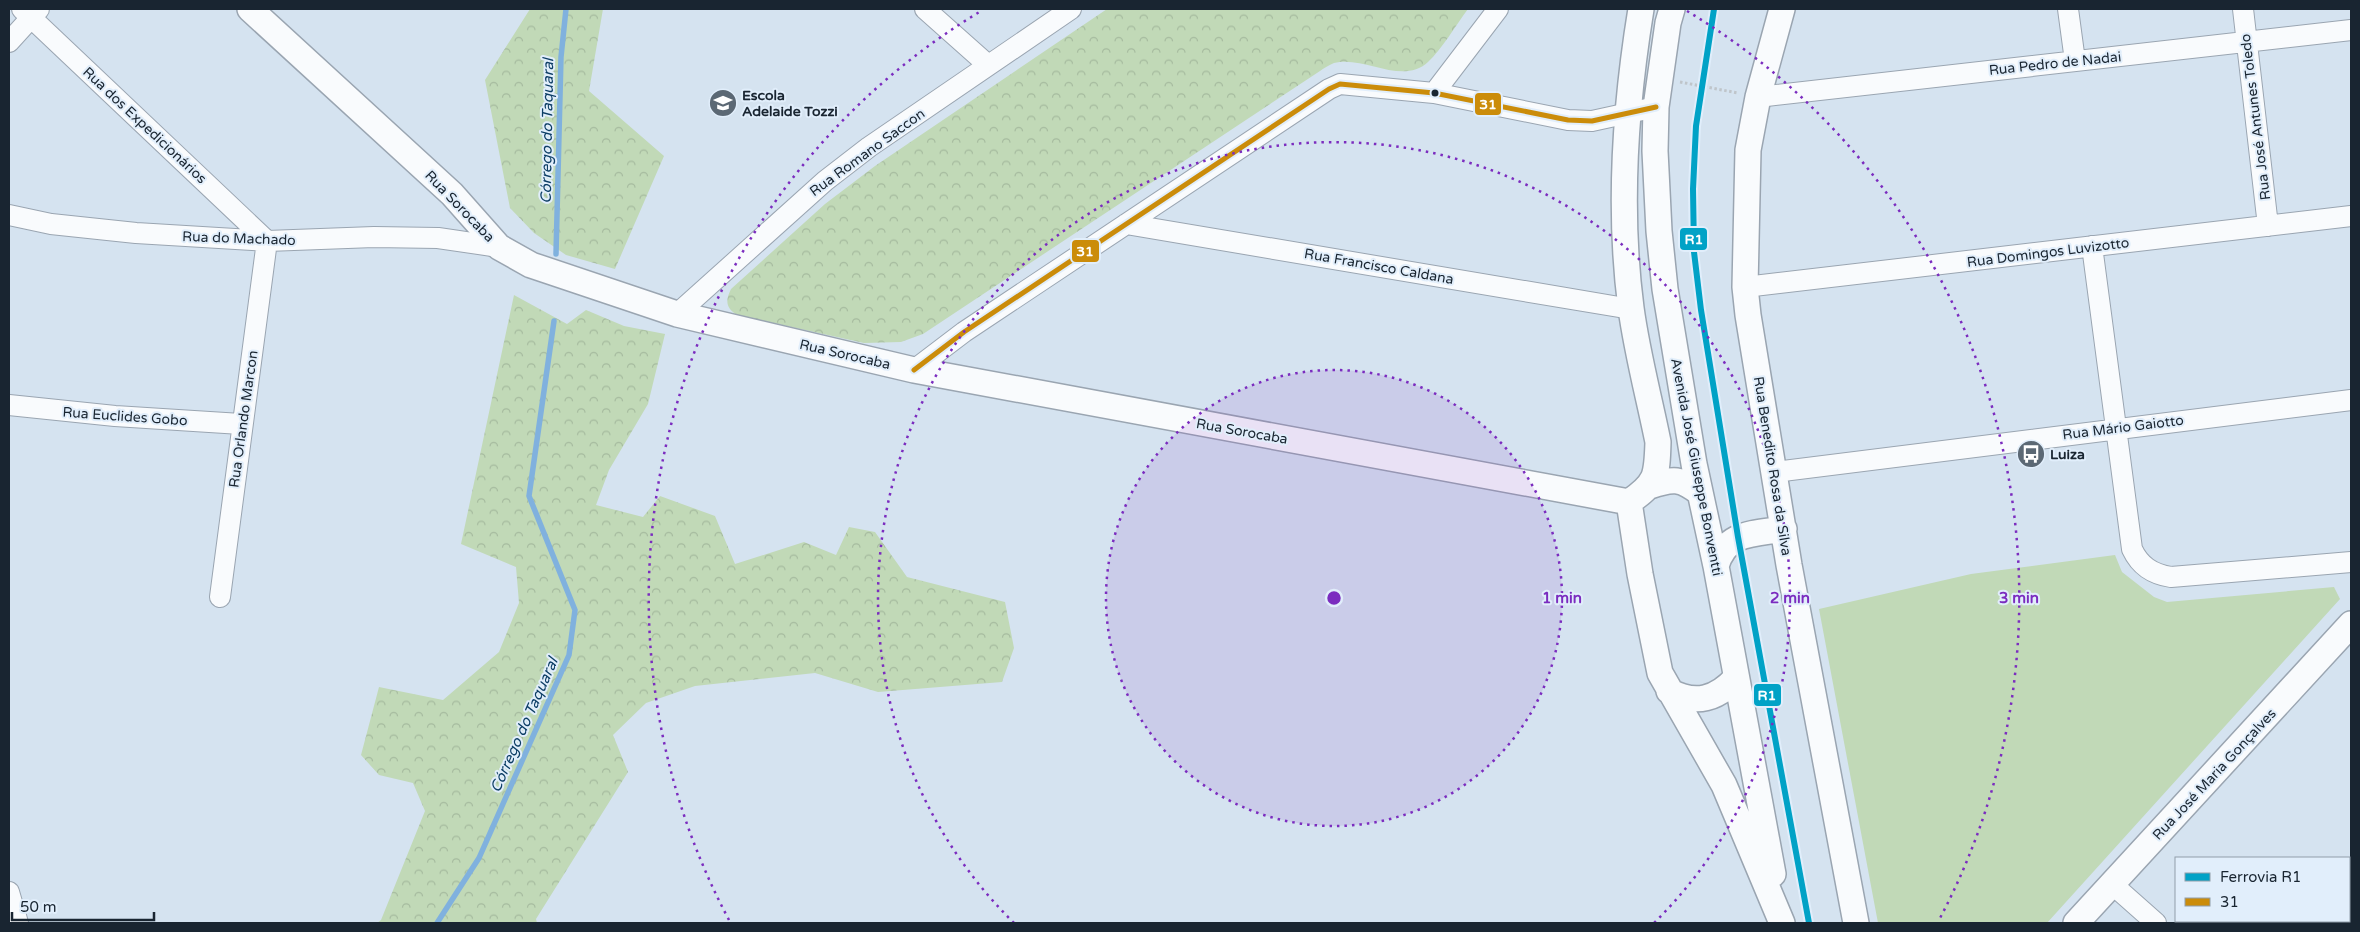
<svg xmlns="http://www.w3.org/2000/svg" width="2360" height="932" viewBox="0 0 2360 932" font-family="'Varela Round',sans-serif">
  <defs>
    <pattern id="forest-crowns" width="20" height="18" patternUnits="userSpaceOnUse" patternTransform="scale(1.25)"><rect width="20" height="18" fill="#c1d9b7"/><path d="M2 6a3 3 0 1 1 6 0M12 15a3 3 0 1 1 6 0" fill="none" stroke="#a5ba9e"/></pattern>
  </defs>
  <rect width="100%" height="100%" fill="#d5e3f0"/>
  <!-- forest -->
  <path fill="url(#forest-crowns)" d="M530 9H603L589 91 664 156 615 269 566 255 534 233 510 208 485 80Z
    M1107 9H1468C1456 25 1442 49 1428 62 1402 86 1364 55 1334 63 1329 65 1324 68 1320 71L923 334 901 342 864 343 737 315C726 308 725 301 731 289L825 204 875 166Z
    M514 295 567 324 586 310 624 326 665 334 648 404 609 470 596 505 643 517 660 496 715 516 735 564 804 542 836 555 849 527 875 532 907 577 1005 602 1014 648 1002 682 878 692 815 673 695 686 646 703 613 735 628 772 536 919 537 923H377L381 920 425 811 413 783 379 775 361 755 379 687 443 700 499 652 519 603 516 567 461 544Z"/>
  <!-- garden -->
  <path fill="#c1d9b7" d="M2115 555 2122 572 2154 597 2167 602 2334 587 2340 599 2047 923H1878L1819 609 1971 574Z"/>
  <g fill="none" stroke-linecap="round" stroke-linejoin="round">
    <!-- stream -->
    <path stroke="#80b1de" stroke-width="5.5" d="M556 254 561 57 566 9
      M437 923 479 858 569 655 575 610 529 496 554 321"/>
    <defs>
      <path id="minor" d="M22 9 267 241 220 597
        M925 9 988 65
        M2068 9 2075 61
        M2243 9 2268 226
        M9 42 39 9
        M1434 93 1498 9
        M1758 97 2351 30
        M9 215 51 224 136 233 267 241 374 237 438 238 499 247
        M1126 224 1631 309
        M2092 246 2132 549C2140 566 2152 574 2171 577L2351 562
        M1745 287 2351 216
        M677 314 825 181 869 147 1071 9
        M914 370 964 332 1329 89 1340 84 1434 93 1568 120 1592 121 1656 107
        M9 405 115 416 241 424
        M1775 472 2351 400
        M2112 884 2156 923
        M9 892 18 923
        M2349 915 2351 912"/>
      <path id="tertiary" d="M250 9 452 194 499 247 531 265 677 314 914 370 1629 502
        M1641 9C1625 107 1618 209 1631 308 1637 353 1649 397 1658 442 1657 475 1657 483 1629 502L1640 574 1660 673 1724 785 1782 923
        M1672 9 1668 23 1656 107 1655 151 1659 231 1665 289 1694 464 1716 566 1773 874
        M1782 9 1758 97 1748 150 1745 287 1748 315 1789 565 1856 923
        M1650 486C1673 478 1681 478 1700 493
        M1716 566C1726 531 1754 534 1784 529
        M1669 691C1695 705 1716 700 1736 678
        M2076 923 2351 624"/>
    </defs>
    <!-- minor casing -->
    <use href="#minor" stroke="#9aa5b1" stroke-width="22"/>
    <!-- tertiary casing -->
    <use href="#tertiary" stroke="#9aa5b1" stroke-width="28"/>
    <!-- path -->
    <path stroke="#bfc5ca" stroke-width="3" stroke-dasharray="2.5 2.5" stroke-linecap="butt" d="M1680 82 1738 93"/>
    <!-- minor -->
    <use href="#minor" stroke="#f9fbfd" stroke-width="20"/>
    <!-- tertiary -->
    <use href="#tertiary" stroke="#f9fbfd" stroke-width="25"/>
    <defs>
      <path id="bus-1" d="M914 370 964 332 1329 89 1340 84 1434 93 1568 120 1592 121 1656 107"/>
    </defs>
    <!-- bus-1 casing -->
    <use href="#bus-1" stroke="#e1eefb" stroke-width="9"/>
    <!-- bus-1 -->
    <use href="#bus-1" stroke="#cb8c0a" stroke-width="5"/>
    <defs>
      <path id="rail-1" d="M1714 9 1696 126 1693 189 1694 252 1701 310 1738 537 1809 923"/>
    </defs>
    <!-- rail-1 casing -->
    <use href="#rail-1" stroke="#e1eefb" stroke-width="10"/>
    <!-- rail-1 -->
    <use href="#rail-1" stroke="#01a2c6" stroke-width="6"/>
  </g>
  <!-- distance rings -->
  <circle cx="1334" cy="598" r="228" fill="#7b2cbf" fill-opacity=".12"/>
  <g fill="none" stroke="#7b2cbf" stroke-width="2.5" stroke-dasharray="2.5 5">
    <circle cx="1334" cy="598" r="228"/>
    <path d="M1014 923A456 456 0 1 1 1654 923"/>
    <path d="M729 920A685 685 0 0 1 981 11M1687 11A685 685 0 0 1 1939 920"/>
  </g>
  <!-- icons -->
  <defs>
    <symbol id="school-disc" viewBox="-11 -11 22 22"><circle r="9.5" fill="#5b6874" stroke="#e1eefb"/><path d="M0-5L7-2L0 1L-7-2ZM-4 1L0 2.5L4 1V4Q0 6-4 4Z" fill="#fff"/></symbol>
    <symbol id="bus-disc" viewBox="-11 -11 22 22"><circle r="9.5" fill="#5b6874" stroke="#e1eefb"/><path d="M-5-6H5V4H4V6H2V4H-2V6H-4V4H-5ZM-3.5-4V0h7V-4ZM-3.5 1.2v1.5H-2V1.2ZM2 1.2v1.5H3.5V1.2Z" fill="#fff"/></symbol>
  </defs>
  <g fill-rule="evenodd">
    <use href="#school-disc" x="707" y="87" width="32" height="32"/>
    <use href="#bus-disc" x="2015" y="438" width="32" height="32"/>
  </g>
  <!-- markers -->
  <circle fill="#192531" stroke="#e1eefb" stroke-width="2" cx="1435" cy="93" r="4.5"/>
  <g text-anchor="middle" stroke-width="4" stroke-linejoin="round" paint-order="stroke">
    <!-- street labels -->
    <g font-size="14" fill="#192531" stroke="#e1eefb">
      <text transform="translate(2055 63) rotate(-6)" y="5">Rua Pedro de Nadai</text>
      <text transform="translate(2255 117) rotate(-97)" y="5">Rua José Antunes Toledo</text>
      <text transform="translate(145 125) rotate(43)" y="5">Rua dos Expedicionários</text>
      <text transform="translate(867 152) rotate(-36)" y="5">Rua Romano Saccon</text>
      <text transform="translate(460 206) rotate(46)" y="5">Rua Sorocaba</text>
      <text transform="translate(239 238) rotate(2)" y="5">Rua do Machado</text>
      <text transform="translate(2048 252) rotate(-7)" y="5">Rua Domingos Luvizotto</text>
      <text transform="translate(1379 266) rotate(10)" y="5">Rua Francisco Caldana</text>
      <text transform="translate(845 354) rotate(13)" y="5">Rua Sorocaba</text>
      <text transform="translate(125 416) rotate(4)" y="5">Rua Euclides Gobo</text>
      <text transform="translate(243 419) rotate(-82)" y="5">Rua Orlando Marcon</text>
      <text transform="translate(2123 427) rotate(-7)" y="5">Rua Mário Gaiotto</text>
      <text transform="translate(1242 431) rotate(10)" y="5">Rua Sorocaba</text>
      <text transform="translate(1773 466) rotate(81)" y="5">Rua Benedito Rosa da Silva</text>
      <text transform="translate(1697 467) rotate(79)" y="5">Avenida José Giuseppe Bonventti</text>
      <text transform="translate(2214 774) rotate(-47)" y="5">Rua José Maria Gonçalves</text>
    </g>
    <!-- poi labels -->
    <g font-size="14" font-weight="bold" fill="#192531" stroke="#e1eefb" text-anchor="start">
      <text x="742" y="100">Escola<tspan x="742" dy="16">Adelaide Tozzi</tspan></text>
      <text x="2050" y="459">Luiza</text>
    </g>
    <!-- water labels -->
    <g font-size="15" font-style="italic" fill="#0d3e65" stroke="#e1eefb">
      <text transform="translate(547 131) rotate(-89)" y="5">Córrego do Taquaral</text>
      <text transform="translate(524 725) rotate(-66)" y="5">Córrego do Taquaral</text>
    </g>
  </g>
  <circle cx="1334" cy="598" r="8" fill="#7b2cbf" stroke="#e1eefb" stroke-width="2.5"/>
  <g font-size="15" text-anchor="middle" font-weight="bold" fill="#7b2cbf" stroke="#e1eefb" stroke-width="4" stroke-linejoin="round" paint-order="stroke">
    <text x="1562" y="603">1 min</text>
    <text x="1790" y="603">2 min</text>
    <text x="2019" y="603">3 min</text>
  </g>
  <g stroke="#e1eefb" stroke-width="2">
    <rect x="1474" y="92" width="28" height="24" rx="5" fill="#cb8c0a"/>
    <rect x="1679" y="227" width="29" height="24" rx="5" fill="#01a2c6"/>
    <rect x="1071" y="239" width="29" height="24" rx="5" fill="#cb8c0a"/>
    <rect x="1753" y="683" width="29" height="24" rx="5" fill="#01a2c6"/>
  </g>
  <g font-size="14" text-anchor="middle" font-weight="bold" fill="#fff">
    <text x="1488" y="109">31</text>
    <text x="1694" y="244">R1</text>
    <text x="1085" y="256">31</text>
    <text x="1767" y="700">R1</text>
  </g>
  <!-- border -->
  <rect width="2360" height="932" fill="none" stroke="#192531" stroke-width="20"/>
  <!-- legend -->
  <rect x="2175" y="857" width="175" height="65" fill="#e1eefb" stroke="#919eaa"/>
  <rect x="2185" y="873" width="25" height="8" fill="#01a2c6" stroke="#919eaa"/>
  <text x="2220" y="882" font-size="15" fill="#192531">Ferrovia R1</text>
  <rect x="2185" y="898" width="25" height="8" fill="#cb8c0a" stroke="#919eaa"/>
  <text x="2220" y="907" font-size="15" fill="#192531">31</text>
  <!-- scale -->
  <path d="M12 912v8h142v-8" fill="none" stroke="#192531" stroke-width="2.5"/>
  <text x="20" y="912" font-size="15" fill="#192531" stroke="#e1eefb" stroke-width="4" paint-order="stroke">50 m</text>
</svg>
